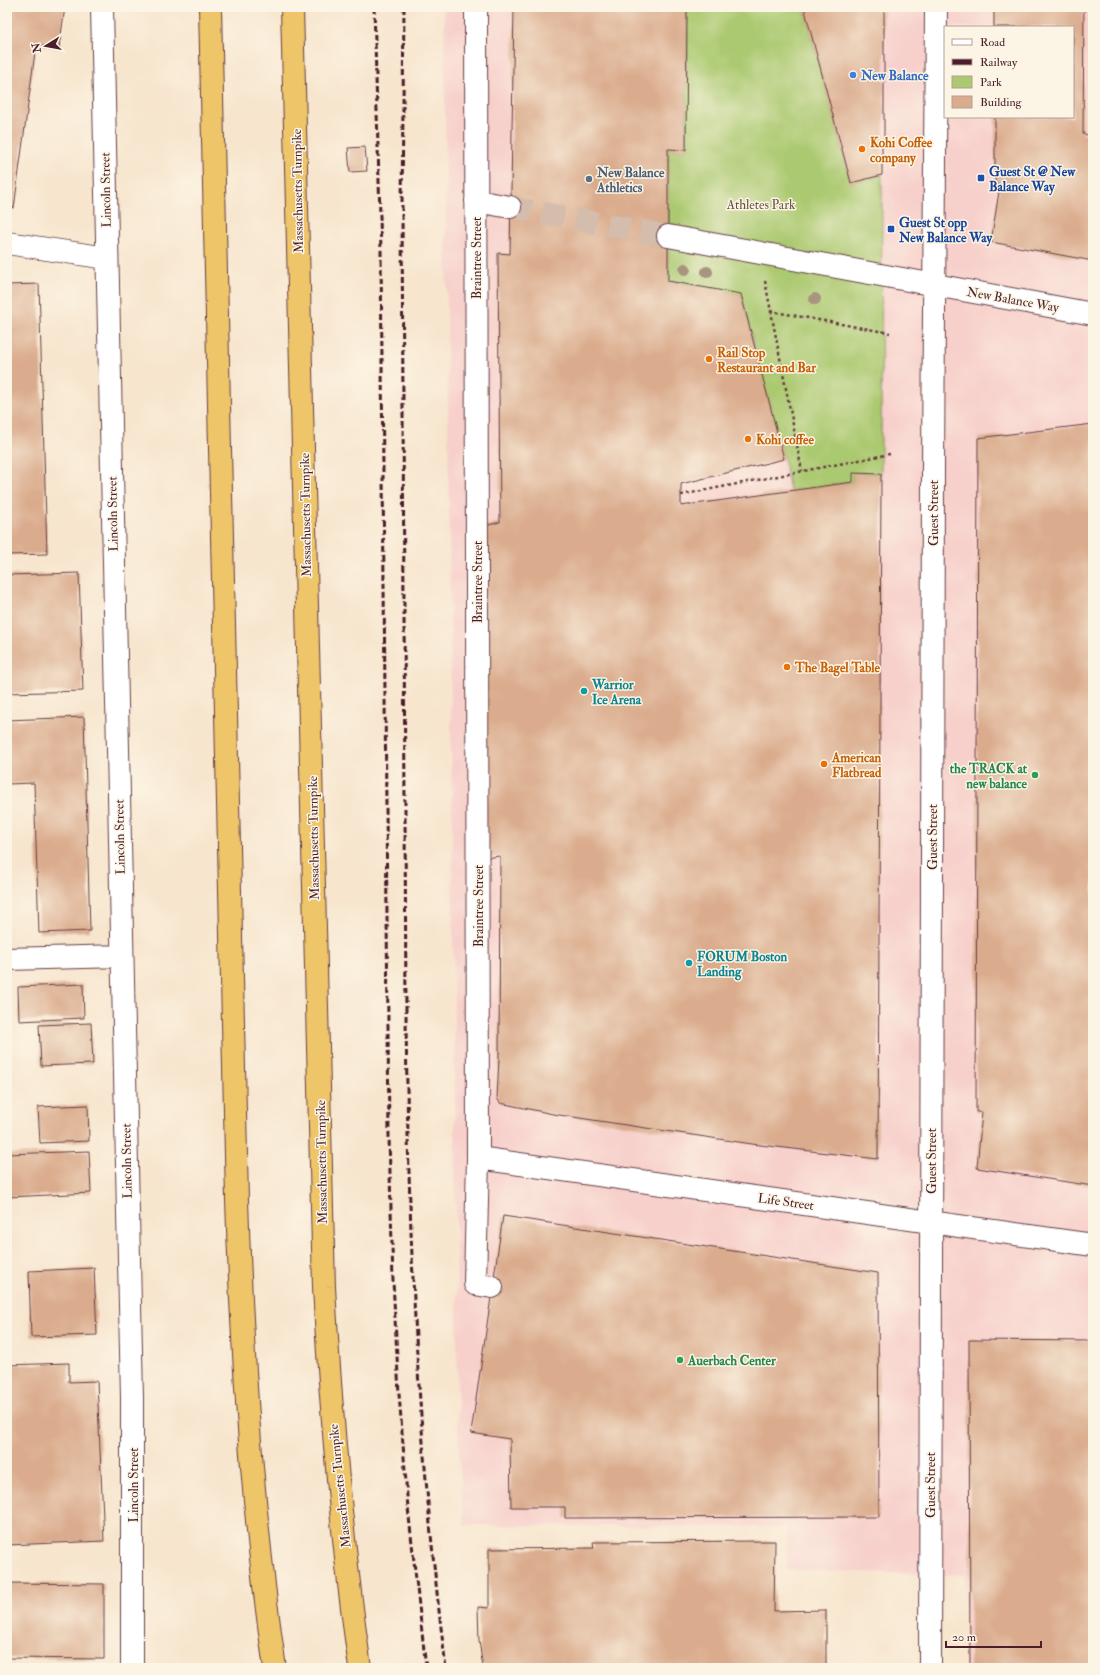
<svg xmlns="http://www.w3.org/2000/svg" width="1100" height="1675" viewBox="0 0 1100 1675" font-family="'IM FELL Double Pica',serif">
  <rect width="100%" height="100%" fill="#fcf5e5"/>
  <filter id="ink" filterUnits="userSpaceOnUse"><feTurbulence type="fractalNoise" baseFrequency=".025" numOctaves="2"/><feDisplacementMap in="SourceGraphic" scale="8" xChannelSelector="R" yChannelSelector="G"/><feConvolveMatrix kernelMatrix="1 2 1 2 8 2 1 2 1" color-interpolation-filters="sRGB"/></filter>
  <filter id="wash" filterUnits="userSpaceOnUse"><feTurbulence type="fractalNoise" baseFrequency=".012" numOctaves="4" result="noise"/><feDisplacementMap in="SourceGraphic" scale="16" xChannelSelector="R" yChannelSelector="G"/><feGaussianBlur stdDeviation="0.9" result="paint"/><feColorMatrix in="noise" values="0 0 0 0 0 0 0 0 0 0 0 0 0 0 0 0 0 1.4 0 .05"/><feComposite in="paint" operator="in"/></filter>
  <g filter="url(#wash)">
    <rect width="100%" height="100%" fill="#f7e5cd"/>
    <!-- built -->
    <path fill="#f7d0cb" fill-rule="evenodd" d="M444 7H1093V1668H966L965 1575 787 1570 786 1527 464 1525 458 1431ZM945 27H1073V117H945Z"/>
    <!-- green -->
    <path fill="#abc970" stroke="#7a744e" d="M687 7H804L851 183 882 175 881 474 853 473V482L790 491 784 459 741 294 668 281V149L686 150Z"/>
    <g id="blocks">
      <!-- building -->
      <path fill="#daab8c" d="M7 7H65L59 48 36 45 14 208 7 207Z
        M514 7H687L686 150 668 149V281L741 294 784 459 681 484V506L853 482V473L881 474 878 1159 752 1144 553 1114 500 1103 497 1098 499 1059 500 856 485 858V526L500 522 498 253 510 254Z
        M804 7H884V144H882V175L851 183Z
        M994 7H1084L1083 134 1093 136V261L991 242 1000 185 995 184V117H1073V27H994Z
        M365 147 367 171 350 172 348 148Z
        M39 284 47 554 7 555V285Z
        M1093 424V1186L977 1168 982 1112H976L978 438Z
        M79 573 83 691 7 693V575Z
        M84 717 90 931 39 933 34 783 7 784V720Z
        M83 984 84 1018 19 1021 18 987Z
        M91 1023 93 1064 41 1066 39 1025Z
        M88 1105 89 1141 40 1143 38 1107Z
        M89 1151 91 1193 8 1197 7 1154Z
        M503 1216 878 1273 879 1517 565 1518V1507H511L510 1439 471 1433Z
        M94 1268 97 1335 31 1337 29 1271Z
        M969 1340 1093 1341V1668H970Z
        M69 1363V1382L97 1381 104 1541 7 1545V1365Z
        M775 1541 774 1611 826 1610V1668H483L479 1640 478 1607 489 1608V1549L594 1548 593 1542Z
        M7 1583 104 1584V1659L7 1658Z"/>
    </g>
  </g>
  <g filter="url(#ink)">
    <use href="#blocks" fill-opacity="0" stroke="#643d43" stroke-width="1"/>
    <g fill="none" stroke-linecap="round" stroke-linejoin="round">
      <!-- minor-tunnel -->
      <path stroke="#d4bdad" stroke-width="22" stroke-dasharray="22 11" stroke-linecap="butt" d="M510 207 668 236"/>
      <defs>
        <path id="minor" d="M102 7 132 1398V1668
          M476 7 478 1158 475 1284 492 1287
          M476 201 510 207
          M668 236 1093 314
          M7 243 107 258
          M7 959 122 956
          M478 1158 1093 1245
          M930 1668 933 469 936 7"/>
        <path id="highway" d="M210 7 237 1200C242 1357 252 1513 275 1668
          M292 7 324 1287C331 1415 342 1542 360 1668"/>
      </defs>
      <!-- minor casing -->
      <use href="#minor" stroke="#643d43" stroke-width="24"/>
      <!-- highway casing -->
      <use href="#highway" stroke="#643d43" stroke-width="24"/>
      <!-- path -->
      <path stroke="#643d43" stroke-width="2.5" stroke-dasharray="3 3" stroke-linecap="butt" d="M765 281 802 471
        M770 311 890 333
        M681 495 890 454"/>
      <!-- minor -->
      <use href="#minor" stroke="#fff" stroke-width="22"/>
      <!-- highway -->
      <use href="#highway" stroke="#eec569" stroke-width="22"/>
      <!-- rail -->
      <path stroke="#4a1f2b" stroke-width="3" stroke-dasharray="6 3" stroke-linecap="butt" d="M374 7 381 251 389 1137 393 1281 399 1394 408 1508 426 1668
        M404 7 402 206 406 1013C408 1232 418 1451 446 1668"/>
    </g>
    <!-- trees -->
    <g fill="#a8947f">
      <circle cx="685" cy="269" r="6"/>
      <circle cx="707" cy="272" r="6"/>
      <circle cx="815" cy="299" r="6"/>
    </g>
  </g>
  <!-- markers -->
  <circle fill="#3f7fe0" stroke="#fcf5e5" stroke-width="1.5" cx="853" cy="75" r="4"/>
  <g fill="#e8710a" stroke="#fcf5e5" stroke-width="1.5">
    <circle cx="862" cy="149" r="4"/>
    <circle cx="709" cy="359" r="4"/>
    <circle cx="748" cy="439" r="4"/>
    <circle cx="787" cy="667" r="4"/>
    <circle cx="824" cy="764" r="4"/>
  </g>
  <g fill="#1a4fb4" stroke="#fcf5e5" stroke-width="1.5">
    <rect x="977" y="174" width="8" height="8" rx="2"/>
    <rect x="887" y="225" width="8" height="8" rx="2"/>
  </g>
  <circle fill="#5c6f8a" stroke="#fcf5e5" stroke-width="1.5" cx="589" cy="179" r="4"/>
  <g fill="#0f9aa8" stroke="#fcf5e5" stroke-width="1.5">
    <circle cx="584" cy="691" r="4"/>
    <circle cx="689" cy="963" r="4"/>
  </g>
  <g fill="#2e9e5b" stroke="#fcf5e5" stroke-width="1.5">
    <circle cx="1035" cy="775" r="4"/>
    <circle cx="680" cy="1360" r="4"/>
  </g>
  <g text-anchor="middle" stroke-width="3" stroke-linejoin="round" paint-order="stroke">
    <!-- shop labels -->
    <g font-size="13" font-weight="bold" fill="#366cbe" stroke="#fcf5e5" text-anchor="start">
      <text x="861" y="80">New Balance</text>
    </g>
    <!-- food labels -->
    <g font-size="13" font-weight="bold" fill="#c56008" stroke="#fcf5e5" text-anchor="start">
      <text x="870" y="147">Kohi Coffee<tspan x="870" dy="15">company</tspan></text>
      <text x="717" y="357">Rail Stop<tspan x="717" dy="15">Restaurant and Bar</tspan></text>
      <text x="756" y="444">Kohi coffee</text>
      <text x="795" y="672">The Bagel Table</text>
      <text x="832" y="762">American<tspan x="832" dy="15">Flatbread</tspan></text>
    </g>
    <!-- transit labels -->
    <g font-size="13" font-weight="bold" fill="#164399" stroke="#fcf5e5" text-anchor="start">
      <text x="989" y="176">Guest St @ New<tspan x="989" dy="15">Balance Way</tspan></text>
      <text x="899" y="227">Guest St opp<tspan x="899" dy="15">New Balance Way</tspan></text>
    </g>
    <!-- service labels -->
    <g font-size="13" font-weight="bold" fill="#4e5e75" stroke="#fcf5e5" text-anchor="start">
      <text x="597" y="177">New Balance<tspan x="597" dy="15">Athletics</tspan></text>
    </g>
    <!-- street labels -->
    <g font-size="13" fill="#4a1f2b" stroke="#fcf5e5">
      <text transform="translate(105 190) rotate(-91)" y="5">Lincoln Street</text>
      <text transform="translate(297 191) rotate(-91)" y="5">Massachusetts Turnpike</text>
      <text transform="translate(476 258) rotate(-90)" y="5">Braintree Street</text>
      <text transform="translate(1013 299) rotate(10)" y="5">New Balance Way</text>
      <text transform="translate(933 513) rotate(-90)" y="5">Guest Street</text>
      <text transform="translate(112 514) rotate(-91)" y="5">Lincoln Street</text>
      <text transform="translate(305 515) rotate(-91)" y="5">Massachusetts Turnpike</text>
      <text transform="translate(477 582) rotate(-90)" y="5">Braintree Street</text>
      <text transform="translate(119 837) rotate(-91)" y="5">Lincoln Street</text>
      <text transform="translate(932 837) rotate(-90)" y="5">Guest Street</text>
      <text transform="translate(313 838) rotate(-91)" y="5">Massachusetts Turnpike</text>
      <text transform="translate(478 906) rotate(-90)" y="5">Braintree Street</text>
      <text transform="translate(126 1161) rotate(-91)" y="5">Lincoln Street</text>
      <text transform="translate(931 1161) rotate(-90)" y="5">Guest Street</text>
      <text transform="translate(321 1162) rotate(-91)" y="5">Massachusetts Turnpike</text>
      <text transform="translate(786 1201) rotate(8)" y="5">Life Street</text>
      <text transform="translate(133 1485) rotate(-90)" y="5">Lincoln Street</text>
      <text transform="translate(930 1485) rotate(-90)" y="5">Guest Street</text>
      <text transform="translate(339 1486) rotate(-96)" y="5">Massachusetts Turnpike</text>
    </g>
    <!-- park labels -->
    <g font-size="13" fill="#675240" stroke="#fcf5e5">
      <text x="761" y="209">Athletes Park</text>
    </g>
    <!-- culture labels -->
    <g font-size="13" font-weight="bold" fill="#0d838f" stroke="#fcf5e5" text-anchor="start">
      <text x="592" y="689">Warrior<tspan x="592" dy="15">Ice Arena</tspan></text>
      <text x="697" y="961">FORUM Boston<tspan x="697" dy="15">Landing</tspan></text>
    </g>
    <!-- leisure labels -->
    <g font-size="13" font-weight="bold" fill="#27864d" stroke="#fcf5e5" text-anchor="end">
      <text x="1027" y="773">the TRACK at<tspan x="1027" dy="15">new balance</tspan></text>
      <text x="688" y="1365" text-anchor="start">Auerbach Center</text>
    </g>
  </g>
  <!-- margin -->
  <rect width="1100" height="1675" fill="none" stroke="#fcf5e5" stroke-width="24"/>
  <!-- legend -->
  <rect x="944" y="26" width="130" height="92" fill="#fcf5e5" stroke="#b59f9b"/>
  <rect x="952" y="39" width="20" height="6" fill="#ffffff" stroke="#b59f9b"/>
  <text x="980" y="46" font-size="12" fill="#4a1f2b">Road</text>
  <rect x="952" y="59" width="20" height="6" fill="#4a1f2b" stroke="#b59f9b"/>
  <text x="980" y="66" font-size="12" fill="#4a1f2b">Railway</text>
  <rect x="952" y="76" width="20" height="12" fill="#abc970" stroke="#b59f9b"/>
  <text x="980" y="86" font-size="12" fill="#4a1f2b">Park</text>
  <rect x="952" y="96" width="20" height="12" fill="#daab8c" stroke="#b59f9b"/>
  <text x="980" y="106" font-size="12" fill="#4a1f2b">Building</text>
  <!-- north arrow -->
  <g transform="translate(46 46) rotate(259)" stroke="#fcf5e5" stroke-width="3" paint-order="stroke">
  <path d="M0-3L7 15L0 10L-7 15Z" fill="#4a1f2b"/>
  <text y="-6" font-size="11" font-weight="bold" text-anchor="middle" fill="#4a1f2b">N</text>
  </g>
  <!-- scale -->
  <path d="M946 1641v6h95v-6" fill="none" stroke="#4a1f2b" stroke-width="2"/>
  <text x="952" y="1641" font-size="12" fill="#4a1f2b" stroke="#fcf5e5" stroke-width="3" paint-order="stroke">20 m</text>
</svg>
